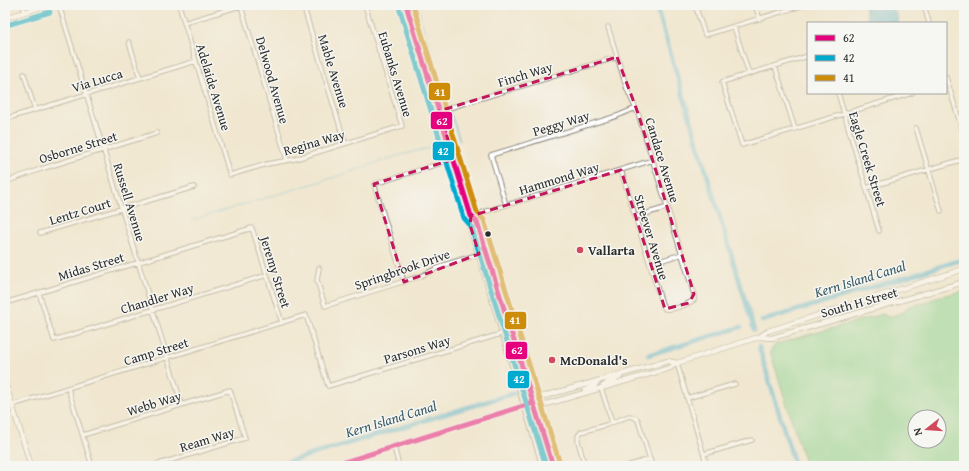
<svg xmlns="http://www.w3.org/2000/svg" width="969" height="471" viewBox="0 0 969 471" font-family="'Gentium Book Plus',serif">
  <rect width="100%" height="100%" fill="#f6f6f2"/>
  <filter id="ink" filterUnits="userSpaceOnUse"><feTurbulence type="fractalNoise" baseFrequency=".025" numOctaves="2"/><feDisplacementMap in="SourceGraphic" scale="8" xChannelSelector="R" yChannelSelector="G"/><feConvolveMatrix kernelMatrix="1 2 1 2 8 2 1 2 1" color-interpolation-filters="sRGB"/></filter>
  <filter id="wash" filterUnits="userSpaceOnUse"><feTurbulence type="fractalNoise" baseFrequency=".012" numOctaves="4" result="noise"/><feDisplacementMap in="SourceGraphic" scale="16" xChannelSelector="R" yChannelSelector="G"/><feGaussianBlur stdDeviation="0.9" result="paint"/><feColorMatrix in="noise" values="0 0 0 0 0 0 0 0 0 0 0 0 0 0 0 0 0 1.4 0 .05"/><feComposite in="paint" operator="in"/></filter>
  <g filter="url(#wash)">
    <rect width="100%" height="100%" fill="#f1e7d0"/>
    <!-- green -->
    <path fill="#86d594" stroke="#588060" fill-rule="evenodd" d="M964 291V466H806L770 351 776 344 883 314 888 317 904 312 907 307 927 302 936 297ZM915 417H939V441H915Z"/>
    <!-- water -->
    <path fill="#55b3d3" stroke="#406f7f" d="M864 5H893L899 23H867V15Z"/>
    <g fill="none" stroke-linecap="round" stroke-linejoin="round">
      <!-- stream -->
      <path stroke="#55b3d3" stroke-width="1" d="M418 5 422 22 448 106
        M449 109 460 141
        M192 220 332 178 397 156 437 146"/>
      <!-- canal -->
      <path stroke="#55b3d3" stroke-width="4.5" d="M656 5 754 330
        M762 321 964 259
        M759 347 795 466
        M648 355 741 327
        M274 466 515 393"/>
    </g>
  </g>
  <g filter="url(#ink)">
    <g fill="none" stroke-linecap="round" stroke-linejoin="round">
      <defs>
        <path id="minor" d="M23 5 25 12
          M59 5 182 405
          M179 5 230 175 267 164 295 159 402 126 365 5
          M303 5 345 143
          M695 5 705 35 804 5
          M755 5 760 19
          M924 5 929 23
          M241 6 287 160
          M184 23 243 5
          M608 27 627 89 639 116 694 294V300C687 305 674 310 665 309L662 304 621 170
          M734 27 749 74
          M129 42 140 78
          M808 56 722 82 742 145 912 93
          M775 66 795 129
          M24 74 35 110
          M946 77 964 136
          M838 93 879 231
          M439 111 617 57
          M5 119 196 61
          M916 128 941 211
          M5 182 41 169 157 133
          M866 188 964 159
          M506 205 491 155 617 116 636 108
          M471 216 653 160
          M635 217 668 207
          M40 233 194 187
          M650 264 682 254
          M319 268 317 280 325 306 421 276 444 265 486 252
          M404 282 374 184 454 159
          M39 293 54 340 267 275
          M5 303 252 228 282 323
          M677 363 707 466
          M68 388 92 466
          M601 388 612 422
          M687 398 735 384
          M12 405 306 315 328 386 511 331
          M83 435 230 390 245 438 152 466
          M394 447 399 466
          M704 454 752 440
          M585 466 578 441V436L581 432 606 425 629 416 634 417 638 420 652 466
          M627 466 650 459"/>
        <path id="tertiary" d="M5 18 48 5
          M964 269 768 331 759 337 772 338 964 282
          M890 292 894 303
          M5 382 31 466
          M603 386 609 382 620 377
          M585 390 594 386 599 381
          M533 403 543 405 653 373 670 368 677 363 759 337
          M332 466 533 403 541 397 668 361 677 363"/>
        <path id="secondary" d="M406 5 471 216 477 222 553 466
          M471 216 470 225 543 466"/>
      </defs>
      <!-- minor casing -->
      <use href="#minor" stroke="#8e897e" stroke-width="5.5"/>
      <!-- tertiary casing -->
      <use href="#tertiary" stroke="#8e897e" stroke-width="6"/>
      <!-- secondary casing -->
      <use href="#secondary" stroke="#8e897e" stroke-width="7"/>
      <!-- minor -->
      <use href="#minor" stroke="#fff" stroke-width="3.5"/>
      <!-- tertiary -->
      <use href="#tertiary" stroke="#fff" stroke-width="4.5"/>
      <!-- secondary -->
      <use href="#secondary" stroke="#fff" stroke-width="5"/>
      <defs>
        <path id="bus-1" d="M406 5 471 216 477 222 553 466
          M332 466 533 403"/>
        <path id="bus-2" d="M399 7 464 218 471 226 546 466
          M7 25 50 12"/>
        <path id="bus-3" d="M413 5 477 212 484 220 560 464"/>
      </defs>
      <!-- bus-1 casing -->
      <use href="#bus-1" stroke="#f6f6f2" stroke-width="8"/>
      <!-- bus-2 casing -->
      <use href="#bus-2" stroke="#f6f6f2" stroke-width="8"/>
      <!-- bus-3 casing -->
      <use href="#bus-3" stroke="#f6f6f2" stroke-width="8"/>
      <!-- bus-1 -->
      <use href="#bus-1" stroke="#e5007d" stroke-width="5"/>
      <!-- bus-2 -->
      <use href="#bus-2" stroke="#00a9ce" stroke-width="5"/>
      <!-- bus-3 -->
      <use href="#bus-3" stroke="#ce8d09" stroke-width="5"/>
    </g>
  </g>
  <!-- marked area -->
  <path d="M0 0H969V471H0ZM617 57 639 116 694 294 689 303 665 309 621 170 471 216 470 225 479 254 404 282 374 184 454 159 439 111Z" fill="#f1e7d0" fill-opacity=".55" fill-rule="evenodd"/>
  <path fill="none" stroke="#c2185b" stroke-width="3" stroke-dasharray="8 5" stroke-linejoin="round" d="M617 57 639 116 694 294 689 303 665 309 621 170 471 216 470 225 479 254 404 282 374 184 454 159 439 111Z"/>
  <!-- markers -->
  <circle fill="#2b2b2b" stroke="#f6f6f2" stroke-width="1.5" cx="488" cy="234" r="3.5"/>
  <g fill="#d1495b" stroke="#f6f6f2" stroke-width="1.5">
    <circle cx="580" cy="250" r="4"/>
    <circle cx="552" cy="360" r="4"/>
  </g>
  <g text-anchor="middle" stroke-width="3" stroke-linejoin="round" paint-order="stroke">
    <!-- street labels -->
    <g font-size="13" fill="#2b2b2b" stroke="#f6f6f2">
      <text transform="translate(334 71) rotate(73)" y="5">Mable Avenue</text>
      <text transform="translate(396 74) rotate(73)" y="5">Eubanks Avenue</text>
      <text transform="translate(525 74) rotate(-17)" y="5">Finch Way</text>
      <text transform="translate(97 80) rotate(-17)" y="5">Via Lucca</text>
      <text transform="translate(273 80) rotate(74)" y="5">Delwood Avenue</text>
      <text transform="translate(214 87) rotate(73)" y="5">Adelaide Avenue</text>
      <text transform="translate(561 123) rotate(-17)" y="5">Peggy Way</text>
      <text transform="translate(314 142) rotate(-16)" y="5">Regina Way</text>
      <text transform="translate(78 147) rotate(-17)" y="5">Osborne Street</text>
      <text transform="translate(868 159) rotate(73)" y="5">Eagle Creek Street</text>
      <text transform="translate(663 160) rotate(73)" y="5">Candace Avenue</text>
      <text transform="translate(559 178) rotate(-17)" y="5">Hammond Way</text>
      <text transform="translate(130 202) rotate(73)" y="5">Russell Avenue</text>
      <text transform="translate(80 211) rotate(-17)" y="5">Lentz Court</text>
      <text transform="translate(652 237) rotate(73)" y="5">Streever Avenue</text>
      <text transform="translate(91 266) rotate(-17)" y="5">Midas Street</text>
      <text transform="translate(402 269) rotate(-19)" y="5">Springbrook Drive</text>
      <text transform="translate(276 272) rotate(73)" y="5">Jeremy Street</text>
      <text transform="translate(157 298) rotate(-17)" y="5">Chandler Way</text>
      <text transform="translate(859 302) rotate(-16)" y="5">South H Street</text>
      <text transform="translate(417 349) rotate(-17)" y="5">Parsons Way</text>
      <text transform="translate(156 351) rotate(-17)" y="5">Camp Street</text>
      <text transform="translate(154 403) rotate(-17)" y="5">Webb Way</text>
      <text transform="translate(207 439) rotate(-17)" y="5">Ream Way</text>
    </g>
    <!-- poi labels -->
    <g font-size="13" font-weight="bold" fill="#2b2b2b" stroke="#f6f6f2" text-anchor="start">
      <text x="588" y="255">Vallarta</text>
      <text x="560" y="365">McDonald's</text>
    </g>
    <!-- water labels -->
    <g font-size="14" font-style="italic" fill="#3a5b66" stroke="#f6f6f2">
      <text transform="translate(860 279) rotate(-17)" y="5">Kern Island Canal</text>
      <text transform="translate(391 419) rotate(-17)" y="5">Kern Island Canal</text>
    </g>
  </g>
  <g stroke="#f6f6f2" stroke-width="1.5">
    <rect x="428" y="82" width="23" height="19" rx="4" fill="#ce8d09"/>
    <rect x="430" y="111" width="23" height="19" rx="4" fill="#e5007d"/>
    <rect x="432" y="141" width="23" height="20" rx="4" fill="#00a9ce"/>
    <rect x="504" y="311" width="23" height="19" rx="4" fill="#ce8d09"/>
    <rect x="505" y="341" width="23" height="19" rx="4" fill="#e5007d"/>
    <rect x="507" y="370" width="23" height="19" rx="4" fill="#00a9ce"/>
  </g>
  <g font-size="11" text-anchor="middle" font-weight="bold" fill="#fff">
    <text x="440" y="96">41</text>
    <text x="442" y="125">62</text>
    <text x="443" y="155">42</text>
    <text x="515" y="324">41</text>
    <text x="517" y="354">62</text>
    <text x="519" y="383">42</text>
  </g>
  <!-- margin -->
  <rect width="969" height="471" fill="none" stroke="#f6f6f2" stroke-width="20"/>
  <!-- legend -->
  <rect x="807" y="22" width="140" height="72" fill="#f6f6f2" stroke="#a5a5a2"/>
  <rect x="815" y="35" width="20" height="6" fill="#e5007d" stroke="#a5a5a2"/>
  <text x="843" y="42" font-size="12" fill="#2b2b2b">62</text>
  <rect x="815" y="55" width="20" height="6" fill="#00a9ce" stroke="#a5a5a2"/>
  <text x="843" y="62" font-size="12" fill="#2b2b2b">42</text>
  <rect x="815" y="75" width="20" height="6" fill="#ce8d09" stroke="#a5a5a2"/>
  <text x="843" y="82" font-size="12" fill="#2b2b2b">41</text>
  <!-- north arrow -->
  <g transform="translate(927 429) rotate(253)"><circle r="19" fill="#f6f6f2" stroke="#a5a5a2"/>
  <path d="M0-3L7 15L0 10L-7 15Z" fill="#d1495b"/>
  <text y="-6" font-size="11" font-weight="bold" text-anchor="middle" fill="#2b2b2b">N</text>
  </g>
</svg>
